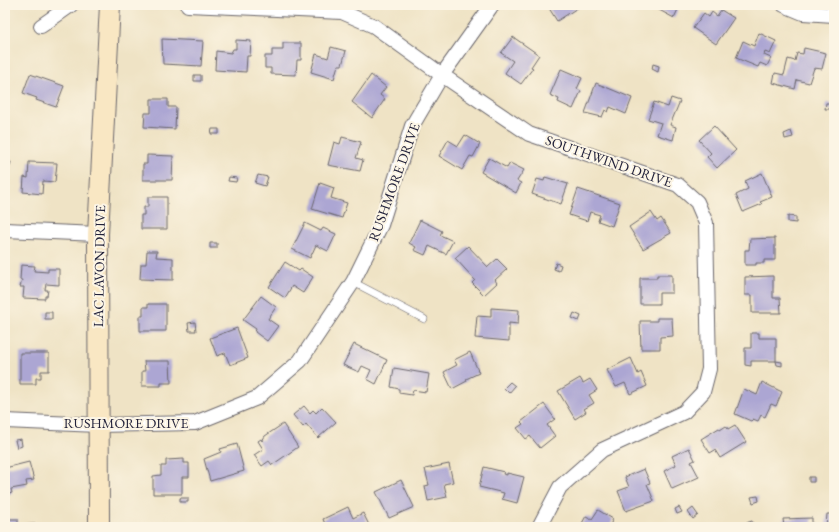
<svg xmlns="http://www.w3.org/2000/svg" width="839" height="532" viewBox="0 0 839 532" font-family="'EB Garamond',serif">
  <rect width="100%" height="100%" fill="#fcf5e5"/>
  <filter id="ink" filterUnits="userSpaceOnUse"><feTurbulence type="fractalNoise" baseFrequency=".025" numOctaves="2"/><feDisplacementMap in="SourceGraphic" scale="8" xChannelSelector="R" yChannelSelector="G"/><feConvolveMatrix kernelMatrix="1 2 1 2 8 2 1 2 1" color-interpolation-filters="sRGB"/></filter>
  <filter id="wash" filterUnits="userSpaceOnUse"><feTurbulence type="fractalNoise" baseFrequency=".012" numOctaves="4" result="noise"/><feDisplacementMap in="SourceGraphic" scale="16" xChannelSelector="R" yChannelSelector="G"/><feGaussianBlur stdDeviation="0.9" result="paint"/><feColorMatrix in="noise" values="0 0 0 0 0 0 0 0 0 0 0 0 0 0 0 0 0 1.4 0 .05"/><feComposite in="paint" operator="in"/></filter>
  <g filter="url(#wash)">
    <rect width="100%" height="100%" fill="#efe3c5"/>
    <g id="blocks">
      <!-- building -->
      <path fill="#aca6d3" d="M547 5H582L557 21Z
        M650 5H680L674 18Z
        M721 10 734 18 716 44 693 28 704 13 709 17 712 12 717 16Z
        M759 33 776 41 770 54 765 52 764 55 771 58 767 66 760 63 758 67 736 58 743 41 754 46Z
        M513 37 539 55 531 67 533 68 521 84 505 73 513 61 501 53Z
        M162 39 203 41 201 66 163 64Z
        M236 40 251 41 250 56H247L246 72 215 70 216 51 231 53 233 49H236Z
        M283 43H301V60H297L296 75 271 74V68H265V56H272V50H283Z
        M331 47 346 51 342 65H338L334 79 311 72 316 54 328 58Z
        M804 48 826 53 822 69 814 68 809 83 797 80 795 89 773 83 775 73 784 75 788 59 795 61 797 53 803 54Z
        M653 64 659 66 658 72 652 69Z
        M561 69 582 78 577 89 581 91 573 109 558 102 559 99 550 95Z
        M30 74 64 86 56 107 36 100 37 98 23 93Z
        M194 75H201V81H194Z
        M371 75 386 87 380 95 385 99 372 118 352 102Z
        M596 83 632 98 626 114 610 107 608 112 605 110 602 117 585 113Z
        M671 98 680 101 670 125 676 127 673 140 657 135 661 123 648 119 654 102 668 107Z
        M151 99H168V107H176L175 129 144 127 145 113H151Z
        M826 103H832V109H825Z
        M714 126 736 150 717 168 707 157 711 153 699 140Z
        M212 129H219V134H211Z
        M791 131 793 137 785 139 784 134Z
        M465 135 480 144 473 157 470 156 462 170 439 156 448 140 458 146Z
        M342 137 361 142 356 158 363 160 360 171 328 165 334 142 340 144Z
        M147 155 173 156 172 180H143V164H147Z
        M489 158 507 168 510 163 524 170 517 181 521 183 516 193 481 172Z
        M5 161 11 162 5 182Z
        M29 162 57 163 55 182 43 181 42 194 23 192 24 177 28 178Z
        M762 173 772 197 760 202 762 204 743 212 736 195 748 189 745 181Z
        M258 175 268 177 265 186 255 183Z
        M229 177 237 178 236 182 228 181Z
        M545 177 568 184 561 204 532 194 537 179 544 181Z
        M320 183 334 188 331 198 347 203 342 218 312 209Z
        M578 189 620 203 612 226 598 221 600 215 590 212 587 221 569 215Z
        M148 197H167V229H141V215H144V207H148Z
        M651 212 657 221 661 218 671 233 643 249 629 227Z
        M788 216 796 217V223L788 222Z
        M420 220 442 231 440 235 453 241 446 254 429 246 425 255 414 250 416 247 409 243Z
        M305 223 321 231 323 228 336 234 328 251 316 245 310 258 292 249Z
        M775 238V260H764V263H756V265H745V250H749L750 239Z
        M210 243H217V248H210Z
        M468 246 488 267 497 259 507 269 495 280 497 283 484 295 472 283 475 280 455 258Z
        M147 251H157L156 257 173 258V280L140 279 141 264H146Z
        M285 262 299 271 301 269 313 277 303 293 292 286 285 298 269 287Z
        M556 263 561 265 559 271 554 269Z
        M21 265 35 266 34 271 48 272V269H59V285L46 284 45 290H48L47 296H45V299L23 298 24 287H20L22 280H20Z
        M657 275H672V293H659V304H640V278H657Z
        M773 276V298H780L781 313H752V295H745V277Z
        M261 296 276 307 268 319 278 326 267 341 255 332 256 329 243 320Z
        M148 304H166V331H140V316H143V307H148Z
        M491 308 519 310 518 324 509 323V341L475 338 477 316 491 317Z
        M45 312H52V319H45Z
        M574 313 581 316 579 321 572 318Z
        M657 318H672L673 336 660 337V349H641L640 321H657Z
        M195 322 196 331H189L188 323Z
        M237 328 248 358 230 365 225 353 217 356 210 338Z
        M751 333H759V338H776V361L782 362V366L777 365 776 361H751V366L745 365V348H751Z
        M354 344 387 360 376 384 367 379 371 370 362 366 359 372 343 365Z
        M470 352 479 373 466 379 467 381 452 389 444 372 457 365 454 360Z
        M20 353H49V371H41V378H36V384H20Z
        M631 358 638 374 641 372 647 386 630 394 625 383 616 387 607 370Z
        M144 361H170L171 383H161V386H142V371H145Z
        M5 362H7V382H5Z
        M394 368 429 374 426 392 413 390 412 395 399 393V389L391 387Z
        M580 378 583 383 590 379 597 390 589 395 594 403 584 409 586 412 575 419 558 391Z
        M510 382 515 386 509 393 504 388Z
        M762 382 782 392 776 406 771 404 765 417 761 415 758 421 753 419 751 421 735 414 744 389 757 395Z
        M544 404 555 419 547 425 555 436 540 448 530 436 526 439 517 428 523 424 521 422Z
        M304 406 310 413 313 410 316 413 322 407 336 422 318 438 306 424 303 427 293 415Z
        M283 424 298 447 272 465 269 461 262 466 254 455 263 449 258 441 261 439 262 441 265 436Z
        M735 425 746 442 720 458 715 450 710 453 701 439 719 428 720 430 726 426 728 429Z
        M21 439 22 446 17 448 15 440Z
        M237 444 244 471 210 481 204 459 221 452 220 449Z
        M689 448 695 460 691 462 699 477 672 489 664 471 676 465 672 456Z
        M184 459V463H189V477H182V494H153V476L161 475V466H166V460Z
        M29 462 34 480 26 481 27 486 11 489 12 493 5 495V468Z
        M449 464 453 482 444 484 447 497 428 501 425 486 429 485 425 469Z
        M484 467 504 472 503 474 507 475V473L524 477 517 503 502 499 504 493 479 487Z
        M644 469 650 483 647 484 654 501 626 511 618 491 629 487 625 477Z
        M809 477H814V482H809Z
        M401 480 414 507 389 518 376 492Z
        M758 496 759 501 753 503 751 497Z
        M180 498H188V502H180Z
        M348 507 353 518 363 513 370 527H326L323 519Z
        M679 507 682 512 677 514 675 509Z
        M693 508 698 515 693 519 688 512Z
        M598 510 613 519 609 527H580L586 516 592 519Z
        M827 514H834V527H826Z
        M812 518V527H784L783 519Z
        M8 519H18V525L35 524V527H8Z
        M752 521 754 527H734Z
        M298 523 300 527H287Z"/>
    </g>
  </g>
  <g filter="url(#ink)">
    <use href="#blocks" fill-opacity="0" stroke="#6a666b" stroke-width="1"/>
    <g fill="none" stroke-linecap="round" stroke-linejoin="round">
      <defs>
        <path id="lane" d="M353 282 424 319"/>
        <path id="street" d="M188 5 342 12 374 26 442 75 529 134 678 185 697 202 706 223 709 369 703 392 684 412 602 450 560 487 539 527
          M784 5 803 13 834 15
          M41 26 71 5
          M5 230 98 234
          M5 421 98 425 195 423 257 398 300 361 353 282 381 225 412 126 442 75 492 5"/>
        <path id="secondary" d="M99 527 98 234 110 5"/>
      </defs>
      <!-- lane casing -->
      <use href="#lane" stroke="#6a666b" stroke-width="8"/>
      <!-- street casing -->
      <use href="#street" stroke="#6a666b" stroke-width="16"/>
      <!-- secondary casing -->
      <use href="#secondary" stroke="#6a666b" stroke-width="22"/>
      <!-- lane -->
      <use href="#lane" stroke="#fff" stroke-width="7"/>
      <!-- street -->
      <use href="#street" stroke="#fff" stroke-width="14"/>
      <!-- secondary -->
      <use href="#secondary" stroke="#f9e7c3" stroke-width="20"/>
    </g>
  </g>
  <g text-anchor="middle" stroke-width="4" stroke-linejoin="round" paint-order="stroke">
    <!-- street labels -->
    <g font-size="14" fill="#22223b" stroke="#fcf5e5">
      <text transform="translate(609 161) rotate(19)" y="5">SOUTHWIND DRIVE</text>
      <text transform="translate(394 182) rotate(-70)" y="5">RUSHMORE DRIVE</text>
      <text transform="translate(99 266) rotate(-89)" y="5">LAC LAVON DRIVE</text>
      <text x="126" y="428">RUSHMORE DRIVE</text>
    </g>
  </g>
  <!-- margin -->
  <rect width="839" height="532" fill="none" stroke="#fcf5e5" stroke-width="20"/>
</svg>
